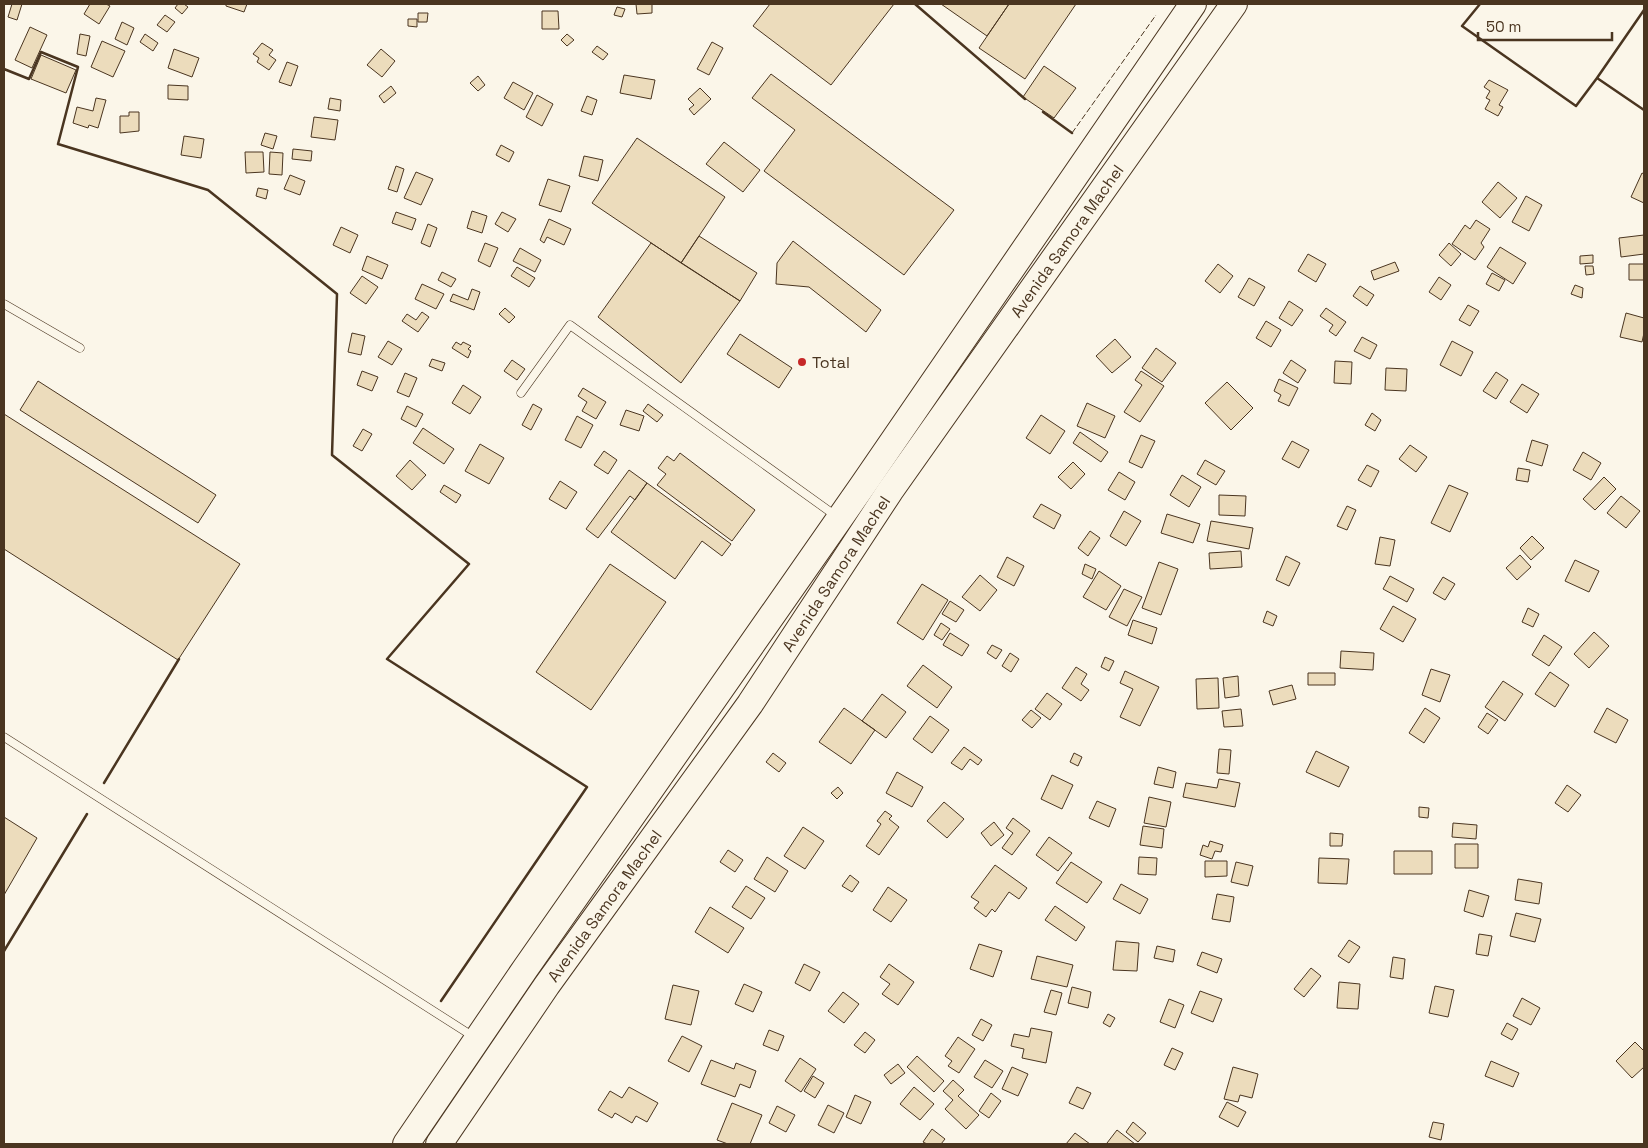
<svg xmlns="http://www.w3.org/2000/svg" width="1648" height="1148" viewBox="0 0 1648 1148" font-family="'Space Grotesk',sans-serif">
  <rect width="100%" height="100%" fill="#fbf6e9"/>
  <!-- building -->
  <path fill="#ecdcbc" stroke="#4a3520" d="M12 4H22L17 20 8 17Z
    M90 4H106L110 6 99 24 84 14Z
    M178 4H184L188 7 182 14 175 8Z
    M226 4H247L244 12 226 6Z
    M636 4H652V13L637 14Z
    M770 4H894L831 85 753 26Z
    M941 4H1009L987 36Z
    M1009 4H1076L1025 79 979 48Z
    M617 7 625 9 622 17 614 15Z
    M542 11H558L559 29H542Z
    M418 13H428L427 22H418Z
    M165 15 175 22 167 32 157 25Z
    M408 19H417V27L408 26Z
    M122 22 134 28 127 45 115 39Z
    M30 27 47 35 32 68 15 60Z
    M80 34 90 36 86 56 77 54Z
    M145 34 158 43 153 51 140 42Z
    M567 34 574 40 567 46 561 40Z
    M102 41 125 51 113 77 91 67Z
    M712 42 723 48 709 75 697 69Z
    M262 43 273 50 269 55 276 60 269 70 257 62 259 58 253 54Z
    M597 46 608 54 603 60 592 52Z
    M174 49 199 58 192 77 168 68Z
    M381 49 395 61 382 77 367 65Z
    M41 55 76 70 66 93 31 79Z
    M287 62 298 66 291 86 279 82Z
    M1044 66 1076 88 1054 118 1023 97Z
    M771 74 954 210 904 275 764 171 795 130 752 98Z
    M624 75 655 80 651 99 620 93Z
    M478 76 485 85 478 91 470 83Z
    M1489 80 1508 90 1499 105 1503 107 1498 116 1485 109 1490 100 1486 98 1490 91 1484 87Z
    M513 82 533 93 524 110 504 98Z
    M168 85 188 86V100L168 99Z
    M391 86 396 93 384 103 379 96Z
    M700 88 711 99 694 115 689 109 694 105 688 99Z
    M537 95 553 104 542 126 526 117Z
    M587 96 597 100 592 115 581 111Z
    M96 98 106 100 98 128 89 125 88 128 73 123 77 107 93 111Z
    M330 98 341 100 340 111 328 109Z
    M129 112H139V131L120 133V116H129Z
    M314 117 338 120 335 140 311 137Z
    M265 133 277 136 273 149 261 145Z
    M184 136 204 139 201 158 181 155Z
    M637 138 725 197 681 263 592 203Z
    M724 142 760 170 743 192 706 164Z
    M501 145 514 152 509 162 496 155Z
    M293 149 312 151 311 161 292 159Z
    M245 152H263L264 172 246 173Z
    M270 152 283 153 282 175 269 174Z
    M584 156 603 160 598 181 579 176Z
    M396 166 404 169 397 192 388 189Z
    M416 172 433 179 421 205 404 198Z
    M1642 173 1644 174V203L1631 197Z
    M290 175 305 181 300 195 284 189Z
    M548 179 570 186 561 212 539 205Z
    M1498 182 1517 198 1500 218 1482 202Z
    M258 188 268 190 266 199 256 196Z
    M1526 196 1542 205 1529 231 1512 222Z
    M472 211 487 216 482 233 467 228Z
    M396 212 416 219 412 230 392 223Z
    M502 212 516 219 508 232 495 224Z
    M549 219 571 229 564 245 547 237 544 243 540 240Z
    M1476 220 1490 229 1481 243 1484 247 1475 260 1452 244 1465 225 1470 229Z
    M428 224 437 228 430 247 421 243Z
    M341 227 358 235 350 253 333 245Z
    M1644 235V254L1621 257 1619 238Z
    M699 236 757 273 740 301 681 263Z
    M793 241 881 310 866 332 809 287 776 284 777 263Z
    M485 243 498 248 490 267 478 261Z
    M651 243 740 301 681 383 598 317Z
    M1449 243 1461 254 1451 266 1439 255Z
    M1500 247 1526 263 1513 284 1487 267Z
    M520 248 541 260 535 272 513 261Z
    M1308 254 1326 264 1316 282 1298 271Z
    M1593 255V263L1580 264V256Z
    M367 256 388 265 382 279 362 270Z
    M1395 262 1399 271 1374 280 1371 271Z
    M1218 264 1233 276 1220 293 1205 281Z
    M1629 264H1644V280H1629Z
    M1585 266H1593L1594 274 1586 275Z
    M517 267 535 278 529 287 511 276Z
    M442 272 456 279 451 287 438 280Z
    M1492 273 1505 280 1499 291 1486 284Z
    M362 276 378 287 366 304 350 293Z
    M1439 277 1451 285 1441 300 1429 292Z
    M1249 278 1265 287 1254 306 1238 297Z
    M422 284 444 294 436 309 415 299Z
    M1575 285 1583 288 1582 298 1571 294Z
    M1360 286 1374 295 1367 306 1353 296Z
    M472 289 480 292 474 310 450 301 453 294 468 300Z
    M1289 301 1303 310 1292 326 1279 318Z
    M1468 305 1479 311 1470 326 1459 320Z
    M505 308 515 317 509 323 499 314Z
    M1326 308 1346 322 1336 336 1329 331 1333 325 1320 316Z
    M422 312 429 317 418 332 402 321 407 314 416 320Z
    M1626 313 1644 318V333L1642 342 1620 337Z
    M1266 321 1281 330 1271 347 1256 338Z
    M352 333 365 336 361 355 348 352Z
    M740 334 792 368 779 388 727 354Z
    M1362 337 1377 345 1370 359 1354 351Z
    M1115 339 1131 357 1112 373 1096 356Z
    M388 341 402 349 392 365 378 357Z
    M1452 341 1473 352 1461 376 1440 365Z
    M456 342 461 345 463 342 471 346 468 349 471 351 468 358 452 348Z
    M1156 348 1176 363 1162 382 1142 368Z
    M432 359 445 363 442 371 429 366Z
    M512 360 525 369 517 380 504 371Z
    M1291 360 1306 370 1298 383 1283 373Z
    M1335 361 1352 362 1351 384 1334 383Z
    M1386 368 1407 369 1406 391 1385 390Z
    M362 371 378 377 372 391 357 385Z
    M1141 371 1164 386 1140 422 1124 412 1142 385 1135 380Z
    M1496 372 1508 380 1496 399 1483 391Z
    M405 373 417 378 409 397 397 392Z
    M1279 379 1298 388 1289 406 1278 401 1281 395 1274 391Z
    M38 381 216 495 198 523 20 410Z
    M1227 382 1253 408 1231 430 1205 403Z
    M1522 384 1539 394 1527 413 1510 402Z
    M463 385 481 397 470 414 452 403Z
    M583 388 606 402 596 419 582 411 587 402 578 396Z
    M1087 403 1115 416 1105 438 1077 426Z
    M533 404 542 409 531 430 522 425Z
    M648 404 663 415 657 422 643 411Z
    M407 406 423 414 416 427 401 419Z
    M626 410 644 416 639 431 620 425Z
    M1372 413 1381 420 1375 431 1365 425Z
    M4 414 240 564 178 660 4 549Z
    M1041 415 1065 431 1050 454 1026 438Z
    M577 416 593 425 581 448 565 440Z
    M423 428 454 449 444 464 413 443Z
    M363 429 372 434 362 451 353 446Z
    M1080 432 1108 452 1101 462 1073 443Z
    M1141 435 1155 441 1142 468 1129 462Z
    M1532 440 1548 445 1542 466 1526 461Z
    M1292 441 1309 450 1299 468 1282 459Z
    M480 444 504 458 489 484 465 471Z
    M1410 445 1427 457 1416 472 1399 459Z
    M604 451 617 460 608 474 594 465Z
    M1583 452 1601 463 1591 480 1573 470Z
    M680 453 755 510 732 541 657 485 666 474 658 468 667 456 674 461Z
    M410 460 426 475 412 490 396 476Z
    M1205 460 1225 471 1216 485 1197 474Z
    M1073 462 1085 474 1071 489 1058 477Z
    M1367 465 1379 471 1371 487 1358 480Z
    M1518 468 1530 470 1528 482 1516 480Z
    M629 470 647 483 635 500 630 496 598 538 586 529Z
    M1119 472 1135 482 1125 500 1108 490Z
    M1182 475 1201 487 1189 507 1170 495Z
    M1604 477 1616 489 1595 510 1583 499Z
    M560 481 577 492 566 509 549 499Z
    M647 483 731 544 722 556 702 541 675 579 611 532Z
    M444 485 461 495 456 503 440 492Z
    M1449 485 1468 493 1450 532 1431 523Z
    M1219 495 1246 496 1245 516 1219 515Z
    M1621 496 1640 511 1626 528 1607 513Z
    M1041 504 1061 515 1054 529 1033 517Z
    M1347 506 1356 510 1347 530 1337 526Z
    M1124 511 1141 521 1126 546 1110 536Z
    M1167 514 1200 524 1193 543 1161 533Z
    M1211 521 1253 528 1249 549 1207 541Z
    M1090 531 1100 538 1088 556 1078 548Z
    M1532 536 1544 548 1531 560 1520 548Z
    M1380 537 1395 540 1390 566 1375 564Z
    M1241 551 1242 567 1210 569 1209 553Z
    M1520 555 1531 567 1517 580 1506 568Z
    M1286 556 1300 563 1289 586 1276 580Z
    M1007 557 1024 566 1014 586 997 577Z
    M1575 560 1599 571 1589 592 1565 581Z
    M1159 562 1178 569 1161 615 1142 608Z
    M610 564 666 602 591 710 536 672Z
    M1085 564 1096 569 1092 579 1082 574Z
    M1099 571 1121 586 1106 610 1083 597Z
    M980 575 997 590 980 611 962 597Z
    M1390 576 1414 589 1407 602 1383 589Z
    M1443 577 1455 584 1445 600 1433 593Z
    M922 584 948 600 923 640 897 623Z
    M1124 589 1142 597 1127 626 1109 617Z
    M950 601 964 610 956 622 942 614Z
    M1393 606 1416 619 1403 642 1380 629Z
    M1528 608 1539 614 1533 627 1522 622Z
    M1267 611 1277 616 1273 626 1263 622Z
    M1133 620 1157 628 1152 644 1128 635Z
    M941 623 950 629 942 640 934 635Z
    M1594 632 1609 646 1589 668 1574 654Z
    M950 633 969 645 962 656 943 645Z
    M1544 635 1562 647 1549 666 1532 655Z
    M992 645 1002 650 996 659 987 653Z
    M1341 651 1374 653 1373 670 1340 668Z
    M1010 653 1019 659 1011 672 1002 666Z
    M1105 657 1114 661 1109 671 1101 667Z
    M923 665 952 687 937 708 907 686Z
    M1076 667 1087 674 1081 684 1089 690 1081 701 1062 688Z
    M1431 669 1450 675 1440 702 1422 695Z
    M1125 671 1159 687 1140 726 1120 717 1133 689 1120 683Z
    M1550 672 1569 685 1555 707 1535 694Z
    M1308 673H1335V685H1308Z
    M1238 676 1239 696 1225 698 1223 678Z
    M1218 678 1219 708 1197 709 1196 679Z
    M1503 681 1523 694 1505 721 1485 707Z
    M1292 685 1296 699 1273 705 1269 691Z
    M1047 693 1062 704 1050 720 1035 709Z
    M882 694 906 712 886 738 862 721Z
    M844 708 875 730 851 764 819 742Z
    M1425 708 1440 718 1424 743 1409 733Z
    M1607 708 1628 720 1616 743 1594 732Z
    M1241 709 1243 726 1224 727 1222 711Z
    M1031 710 1041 718 1032 728 1022 720Z
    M1487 713 1498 720 1488 734 1478 727Z
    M930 716 949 730 932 753 913 739Z
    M964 747 982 760 978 765 970 759 962 770 951 763Z
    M1219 749 1231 750 1229 774 1217 773Z
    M1316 751 1349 767 1339 787 1306 772Z
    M773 753 786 763 779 772 766 762Z
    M1074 753 1082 757 1078 766 1070 762Z
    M1158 767 1176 772 1173 788 1154 784Z
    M897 772 923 787 912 807 886 793Z
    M1052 775 1073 785 1062 809 1041 799Z
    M1219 779 1240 783 1235 807 1183 797 1186 783 1217 788Z
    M1567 785 1581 795 1568 812 1555 803Z
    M838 787 843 793 837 799 831 793Z
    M1149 797 1171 802 1166 827 1144 823Z
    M1097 801 1116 809 1109 827 1089 818Z
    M944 802 964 819 947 838 927 821Z
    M1419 807 1429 808 1428 818 1419 817Z
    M885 811 892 816 889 819 899 827 879 855 866 846 881 824 877 821Z
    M4 817 37 838 4 895Z
    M1013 818 1030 831 1012 855 1002 848 1013 833 1006 828Z
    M994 822 1004 835 991 846 981 833Z
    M1453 823 1477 825 1476 839 1452 837Z
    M1143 826 1164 829 1162 848 1140 845Z
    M803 827 824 841 805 869 784 856Z
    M1330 833 1343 834 1342 846H1330Z
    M1049 837 1072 853 1058 871 1036 855Z
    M1210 841 1223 845 1221 852 1215 851 1212 859 1200 855 1203 845 1208 847Z
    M1455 844H1478V868H1455Z
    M728 850 743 860 735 872 720 862Z
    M1394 851H1432V874H1394Z
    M767 857 788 871 775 892 754 879Z
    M1139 857 1157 858 1156 875 1138 874Z
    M1319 858 1349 859 1347 884 1318 883Z
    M1205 861H1227V876L1205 877Z
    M1071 862 1102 882 1087 903 1056 883Z
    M1236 862 1253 866 1248 886 1231 882Z
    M995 865 1027 888 1019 899 1009 892 995 912 992 909 986 917 974 908 979 902 971 897Z
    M850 875 859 882 852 892 842 886Z
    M1518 879 1542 883 1539 904 1515 900Z
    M1121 884 1148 899 1140 914 1113 899Z
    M746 886 765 898 751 919 732 907Z
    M888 887 907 900 891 922 873 910Z
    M1469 890 1489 896 1483 917 1464 911Z
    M1217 894 1234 897 1230 922 1212 919Z
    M1055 906 1085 927 1076 941 1045 920Z
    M710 907 744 928 728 953 695 932Z
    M1516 913 1541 919 1535 942 1510 936Z
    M1479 934 1492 936 1488 956 1476 954Z
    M1349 940 1360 947 1349 963 1338 956Z
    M1116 941 1139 943 1137 971 1113 970Z
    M979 944 1002 951 993 977 970 969Z
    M1157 946 1175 950 1173 962 1154 958Z
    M1202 952 1222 959 1217 973 1197 965Z
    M1037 956 1073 965 1067 987 1031 979Z
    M1393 957 1405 959 1403 979 1390 977Z
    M804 964 820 972 810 991 795 983Z
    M889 964 914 982 898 1005 882 994 890 984 880 977Z
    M1311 968 1321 976 1304 997 1294 989Z
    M1339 982 1360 984 1358 1009 1337 1008Z
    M744 984 762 992 753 1012 735 1004Z
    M673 985 699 991 691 1025 665 1019Z
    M1435 986 1454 990 1448 1017 1429 1013Z
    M1072 987 1091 992 1088 1008 1068 1003Z
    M1051 990 1062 993 1056 1015 1044 1012Z
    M1200 991 1222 999 1213 1022 1191 1013Z
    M843 992 859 1004 844 1023 828 1011Z
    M1522 998 1540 1008 1531 1025 1513 1016Z
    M1169 999 1184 1005 1175 1028 1160 1022Z
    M1108 1014 1115 1018 1110 1027 1103 1023Z
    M981 1019 992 1025 983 1041 972 1035Z
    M1507 1023 1518 1029 1512 1040 1501 1034Z
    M1031 1028 1052 1032 1046 1063 1022 1058 1024 1049 1011 1046 1014 1034 1029 1037Z
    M769 1030 784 1036 778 1051 763 1045Z
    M865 1032 875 1040 865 1053 854 1045Z
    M682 1036 702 1046 689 1072 668 1061Z
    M958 1037 975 1049 959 1073 948 1066 952 1061 945 1056Z
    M1635 1042 1644 1051V1067L1632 1078 1616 1061Z
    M1172 1048 1183 1053 1175 1070 1164 1065Z
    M917 1056 944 1081 934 1092 907 1067Z
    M800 1058 816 1069 801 1092 785 1081Z
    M711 1060 734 1069 736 1063 756 1071 750 1088 740 1084 735 1097 701 1084Z
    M985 1060 1003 1071 992 1088 974 1077Z
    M1491 1061 1519 1073 1513 1087 1485 1076Z
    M898 1064 905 1073 891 1084 884 1075Z
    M1012 1067 1028 1074 1018 1096 1002 1089Z
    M1233 1067 1258 1074 1252 1098 1240 1095 1238 1102 1224 1099Z
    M813 1076 824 1083 815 1098 804 1091Z
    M953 1080 964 1090 958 1096 979 1115 966 1129 945 1109 953 1100 943 1091Z
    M629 1087 658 1103 647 1122 636 1116 632 1123 615 1113 612 1118 598 1110 610 1091 622 1098Z
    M914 1087 934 1104 920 1120 900 1104Z
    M1077 1087 1091 1093 1083 1109 1069 1103Z
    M991 1093 1001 1101 989 1118 979 1111Z
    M855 1095 871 1102 861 1124 846 1117Z
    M1227 1102 1246 1112 1238 1127 1219 1117Z
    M732 1103 762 1115 750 1144H728L717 1140Z
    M828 1105 844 1113 834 1133 818 1125Z
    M777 1106 795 1115 786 1132 769 1123Z
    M1133 1122 1146 1133 1138 1142 1126 1132Z
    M1433 1122 1444 1124 1441 1140 1429 1137Z
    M932 1129 945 1139 941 1144H927L923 1142Z
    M1117 1130 1135 1144H1109L1107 1143Z
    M1075 1133 1090 1144H1066Z"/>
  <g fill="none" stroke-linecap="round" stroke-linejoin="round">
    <defs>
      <path id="service" d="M4 304 80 348
        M521 393 570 325 836 516
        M4 737 474 1037"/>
      <g id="trunk">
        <path d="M406 1144 525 969 863 485 1193 4"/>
        <path id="s1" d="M439 1144 547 985 750 704 890 491 1234 4"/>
      </g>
    </defs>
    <!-- service casing -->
    <use href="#service" stroke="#4a3520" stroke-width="9"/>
    <!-- trunk casing -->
    <use href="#trunk" stroke="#4a3520" stroke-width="28"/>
    <!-- service -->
    <use href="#service" stroke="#fbf6e9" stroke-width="8"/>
    <!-- trunk -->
    <use href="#trunk" stroke="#fbf6e9" stroke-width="26"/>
    <!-- fence -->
    <path stroke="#4a3520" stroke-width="1" stroke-dasharray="6 2.5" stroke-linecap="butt" d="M1072 133 1156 15"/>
    <!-- wall -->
    <path stroke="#4a3520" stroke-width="2.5" d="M915 4 1025 99
      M1480 4 1462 26 1576 106 1597 78
      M1644 10 1597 78 1644 110
      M4 69 29 79 41 52 78 67 58 144 208 190 337 294 332 455 469 564 387 659 587 787 441 1001
      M1043 112 1072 133
      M104 783 179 659
      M4 951 87 814"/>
  </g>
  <!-- markers -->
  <circle fill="#c62828" stroke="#fbf6e9" stroke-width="2" cx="802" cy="362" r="5"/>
  <g text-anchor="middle" stroke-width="4" stroke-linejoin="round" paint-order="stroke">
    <!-- street labels -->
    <g font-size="16" fill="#4a3520" stroke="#fbf6e9">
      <text dy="6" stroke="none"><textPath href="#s1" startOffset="1100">Avenida Samora Machel</textPath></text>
      <text dy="6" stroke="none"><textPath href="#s1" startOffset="695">Avenida Samora Machel</textPath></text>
      <text dy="6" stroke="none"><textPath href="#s1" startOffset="290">Avenida Samora Machel</textPath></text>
    </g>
    <!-- poi labels -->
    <g font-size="16" fill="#4a3520" stroke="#fbf6e9" text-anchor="start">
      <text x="812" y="368">Total</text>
    </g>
  </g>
  <!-- border -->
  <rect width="1648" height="1148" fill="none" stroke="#4a3520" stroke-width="10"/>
  <!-- scale -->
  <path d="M1478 32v8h134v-8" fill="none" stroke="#4a3520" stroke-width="2.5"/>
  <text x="1486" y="32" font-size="15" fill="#4a3520" stroke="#fbf6e9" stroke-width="4" paint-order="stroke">50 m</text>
</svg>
